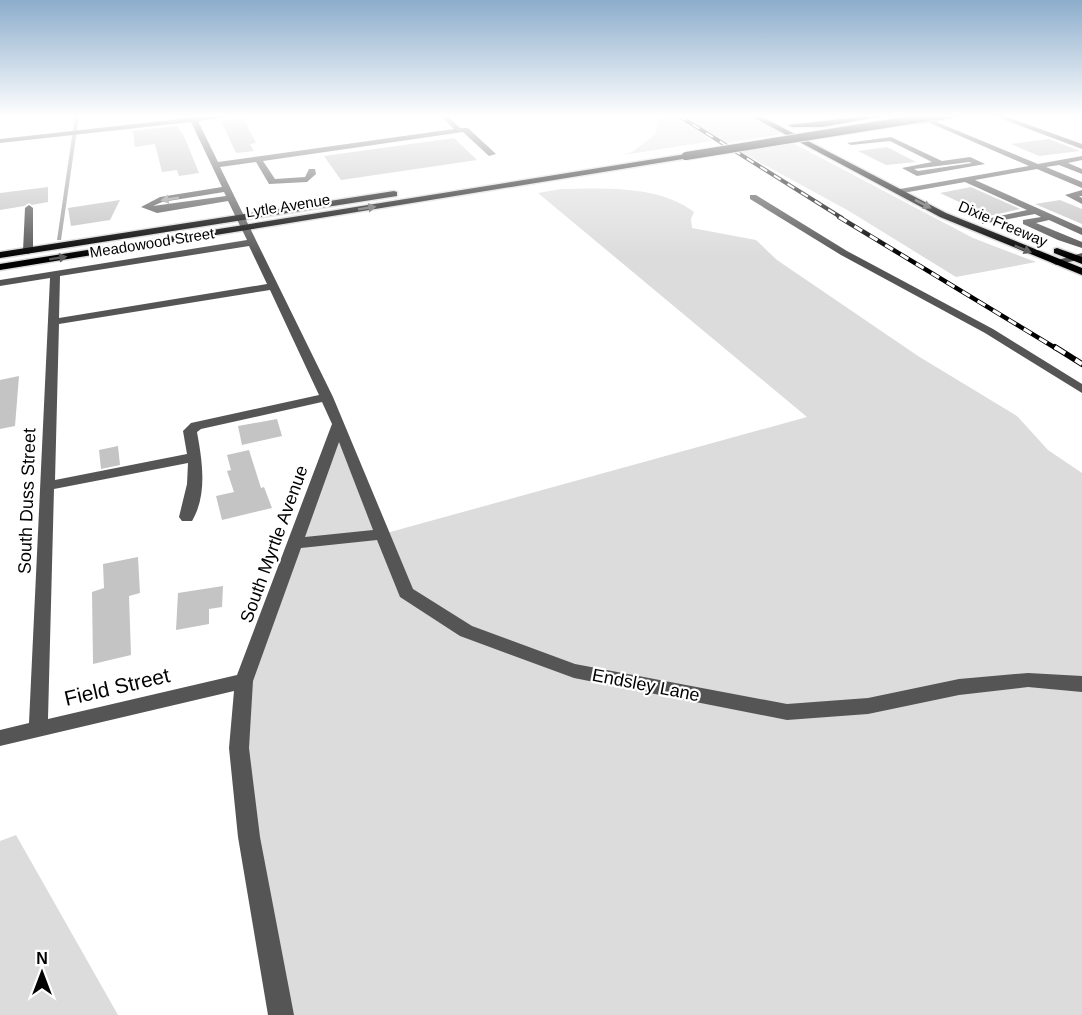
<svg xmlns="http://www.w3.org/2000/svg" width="1082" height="1015" viewBox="0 0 1082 1015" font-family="Arial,sans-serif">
  <rect width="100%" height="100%" fill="#fff"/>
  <!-- green -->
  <path fill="#dcdcdc" d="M658 116H675L712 141 623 155 632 152 656 134Z
    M679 116H755L787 133 722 144Z
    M791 142 973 238 1036 262 956 277 849 211 739 151Z
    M561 189C603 188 660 185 694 212L691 219 692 228 756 240 777 260 918 356 1017 416 1048 450 1082 473V1015H281L239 748 244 681 339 424 383 534 807 417 538 193Z
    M16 835 118 1015H0V841Z"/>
  <!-- water -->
  <path fill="#a3a3a3" d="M75 116H79L77 130 61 240H57Z"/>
  <!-- building -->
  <path fill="#c4c4c4" d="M243 118 256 143 250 144 254 151 236 153 221 121Z
    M177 126 184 136 199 173 179 176 177 170 162 172 155 144 135 147 133 131Z
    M454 138 477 160 341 180 324 156Z
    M1049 139 1080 151 1039 156 1011 144Z
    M887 147 916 162 886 165 858 151Z
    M48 187V202L32 205 29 203 24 206 0 210V193Z
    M971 187 1020 209 989 216 940 193Z
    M120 200 110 220 71 226 68 208Z
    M1060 200 1082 209V224L1035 204Z
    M19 376 15 426 0 429V380Z
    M277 419 282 436 242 445 238 426Z
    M118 446 120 465 101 469 99 450Z
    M249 450 261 488 264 487 272 508 222 520 216 496 234 492 227 471 231 470 227 455Z
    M138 557 140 593 129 596 131 655 93 664 92 592 104 588 103 564Z
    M223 586 222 607 209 609V624L176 630 178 593Z"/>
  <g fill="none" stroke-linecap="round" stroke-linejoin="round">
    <defs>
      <path id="major" d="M751 116H760L946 213 1082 268V275L940 217Z
        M867 116H883L822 127H792L788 125Z
        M946 116H962L918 124 914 122Z
        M686 154H689V158L0 270V264Z
        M394 191 397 192V196L0 258V252Z
        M1057 248 1082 257V264L1054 253V249Z"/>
    </defs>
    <!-- major casing -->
    <use href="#major" stroke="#dbdbdb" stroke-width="3"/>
    <!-- minor -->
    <path fill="#555" fill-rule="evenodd" d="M189 116H232L198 121 218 162 454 129 441 116H448L460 128H468L496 154 489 156 463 132 263 161 275 179 305 177 309 169H315L316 174 307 182 269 184 256 162 220 167 333 397 413 589 472 626 575 664 787 704 868 698 959 679 1028 673 1082 676V692L1028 687 959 695 868 714 787 720 574 678 460 636 400 597 377 540 301 548 253 681 249 748 260 837 294 1015H268L238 837 229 748 234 691 0 746V730L29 723 50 278 0 286V280L247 240 228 201 157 213 141 207 160 197 222 187 191 122 0 143V139L189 118ZM224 192 226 196 153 206 162 202ZM249 246 267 284 59 318 60 276ZM270 290 319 395 191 423 183 431 187 454 55 480 59 324ZM322 402 332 424 237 675 48 719 54 489 188 463 187 484 179 517 182 521H192C208 494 202 460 197 432L201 429ZM339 442 373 530 305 537Z
      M914 116H922L1038 164 1082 156V160L1068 163 1082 169V174L1059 165 1046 167 1082 182V188L1037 169 975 180 1082 228V235L1049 220 1036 223 1082 242V248L1058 240 1023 224V220L1041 217 1035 214 982 224V220L1027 210 965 182 897 194 896 192 900 189 1029 166Z
      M994 116H1004L1082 144V149Z
      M1076 116H1082V118H1077Z
      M891 137 942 161 970 157 985 164 917 176 902 168 932 162 890 141 851 145 847 143ZM969 162 972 163 918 171 914 169Z
      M1082 190V196H1079L1082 198V204L1065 195Z
      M750 195H756L847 251 993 329 1082 384V393L985 333 841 255 750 199Z
      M29 205 33 208V251L28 254 23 251 25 208Z
      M1082 253V259L1056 265 1051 262Z"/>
    <!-- major -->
    <use href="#major" fill="#000" fill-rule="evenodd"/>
    <defs>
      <path id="rail-far2" d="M679 116 842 218"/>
      <path id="rail-far1" d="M839 217 1057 349"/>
      <path id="rail" d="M1055 347 1082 364"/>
    </defs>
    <!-- rail-far2 casing -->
    <use href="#rail-far2" stroke="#000" stroke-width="4"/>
    <!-- rail-far1 casing -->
    <use href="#rail-far1" stroke="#000" stroke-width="4.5"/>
    <!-- rail casing -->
    <use href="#rail" stroke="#000" stroke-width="6"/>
    <!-- rail-far2 -->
    <use href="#rail-far2" stroke="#fff" stroke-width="2" stroke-dasharray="8" stroke-linecap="butt"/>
    <!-- rail-far1 -->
    <use href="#rail-far1" stroke="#fff" stroke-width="3" stroke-dasharray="9" stroke-linecap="butt"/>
    <!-- rail -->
    <use href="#rail" stroke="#fff" stroke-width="4" stroke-dasharray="12" stroke-linecap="butt"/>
    <defs>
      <path id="major-bridge" d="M686 156 935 116"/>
    </defs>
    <!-- major-bridge casing -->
    <use href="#major-bridge" stroke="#dbdbdb" stroke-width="10" stroke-linecap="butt"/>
    <!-- major-bridge -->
    <use href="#major-bridge" stroke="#000" stroke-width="8"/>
  </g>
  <!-- one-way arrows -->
  <defs><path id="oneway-solid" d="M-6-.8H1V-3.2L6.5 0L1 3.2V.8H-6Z" transform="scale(1.5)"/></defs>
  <use fill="#999" href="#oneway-solid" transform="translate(170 199) rotate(171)"/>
  <g fill="#595959">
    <use href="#oneway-solid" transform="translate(923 204) rotate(27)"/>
    <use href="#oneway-solid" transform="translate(367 208) rotate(-9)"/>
    <use href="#oneway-solid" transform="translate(1023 249) rotate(22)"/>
    <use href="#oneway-solid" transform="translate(58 258) rotate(-9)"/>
  </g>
  <!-- sky -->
  <linearGradient id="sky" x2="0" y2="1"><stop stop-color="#8cadcc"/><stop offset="0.45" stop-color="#fff"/><stop offset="1" stop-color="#fff" stop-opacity="0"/></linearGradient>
  <rect width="1082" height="258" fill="url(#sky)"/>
  <g text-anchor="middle" stroke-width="4.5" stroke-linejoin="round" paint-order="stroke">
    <!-- far-street labels -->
    <g font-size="15" fill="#000" stroke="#fff">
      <text transform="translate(288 206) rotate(-9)" y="5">Lytle Avenue</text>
      <text transform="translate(1003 224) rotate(23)" y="5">Dixie Freeway</text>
      <text transform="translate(152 243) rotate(-9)" y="5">Meadowood Street</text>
    </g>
    <!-- street labels -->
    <g font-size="18" fill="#000" stroke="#fff">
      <text transform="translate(27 501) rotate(-88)" y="6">South Duss Street</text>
      <text transform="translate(274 544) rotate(-70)" y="6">South Myrtle Avenue</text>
      <text transform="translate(646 685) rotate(11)" y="6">Endsley Lane</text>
    </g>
    <!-- near-street labels -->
    <g font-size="21" fill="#000" stroke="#fff">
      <text transform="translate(117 687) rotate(-13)" y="7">Field Street</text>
    </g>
  </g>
  <!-- north arrow -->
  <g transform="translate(42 973)" stroke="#ffffff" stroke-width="4.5" paint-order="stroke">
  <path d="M0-4.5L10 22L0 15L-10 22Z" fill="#000000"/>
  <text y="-9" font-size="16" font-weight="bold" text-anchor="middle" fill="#000000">N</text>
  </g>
</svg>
